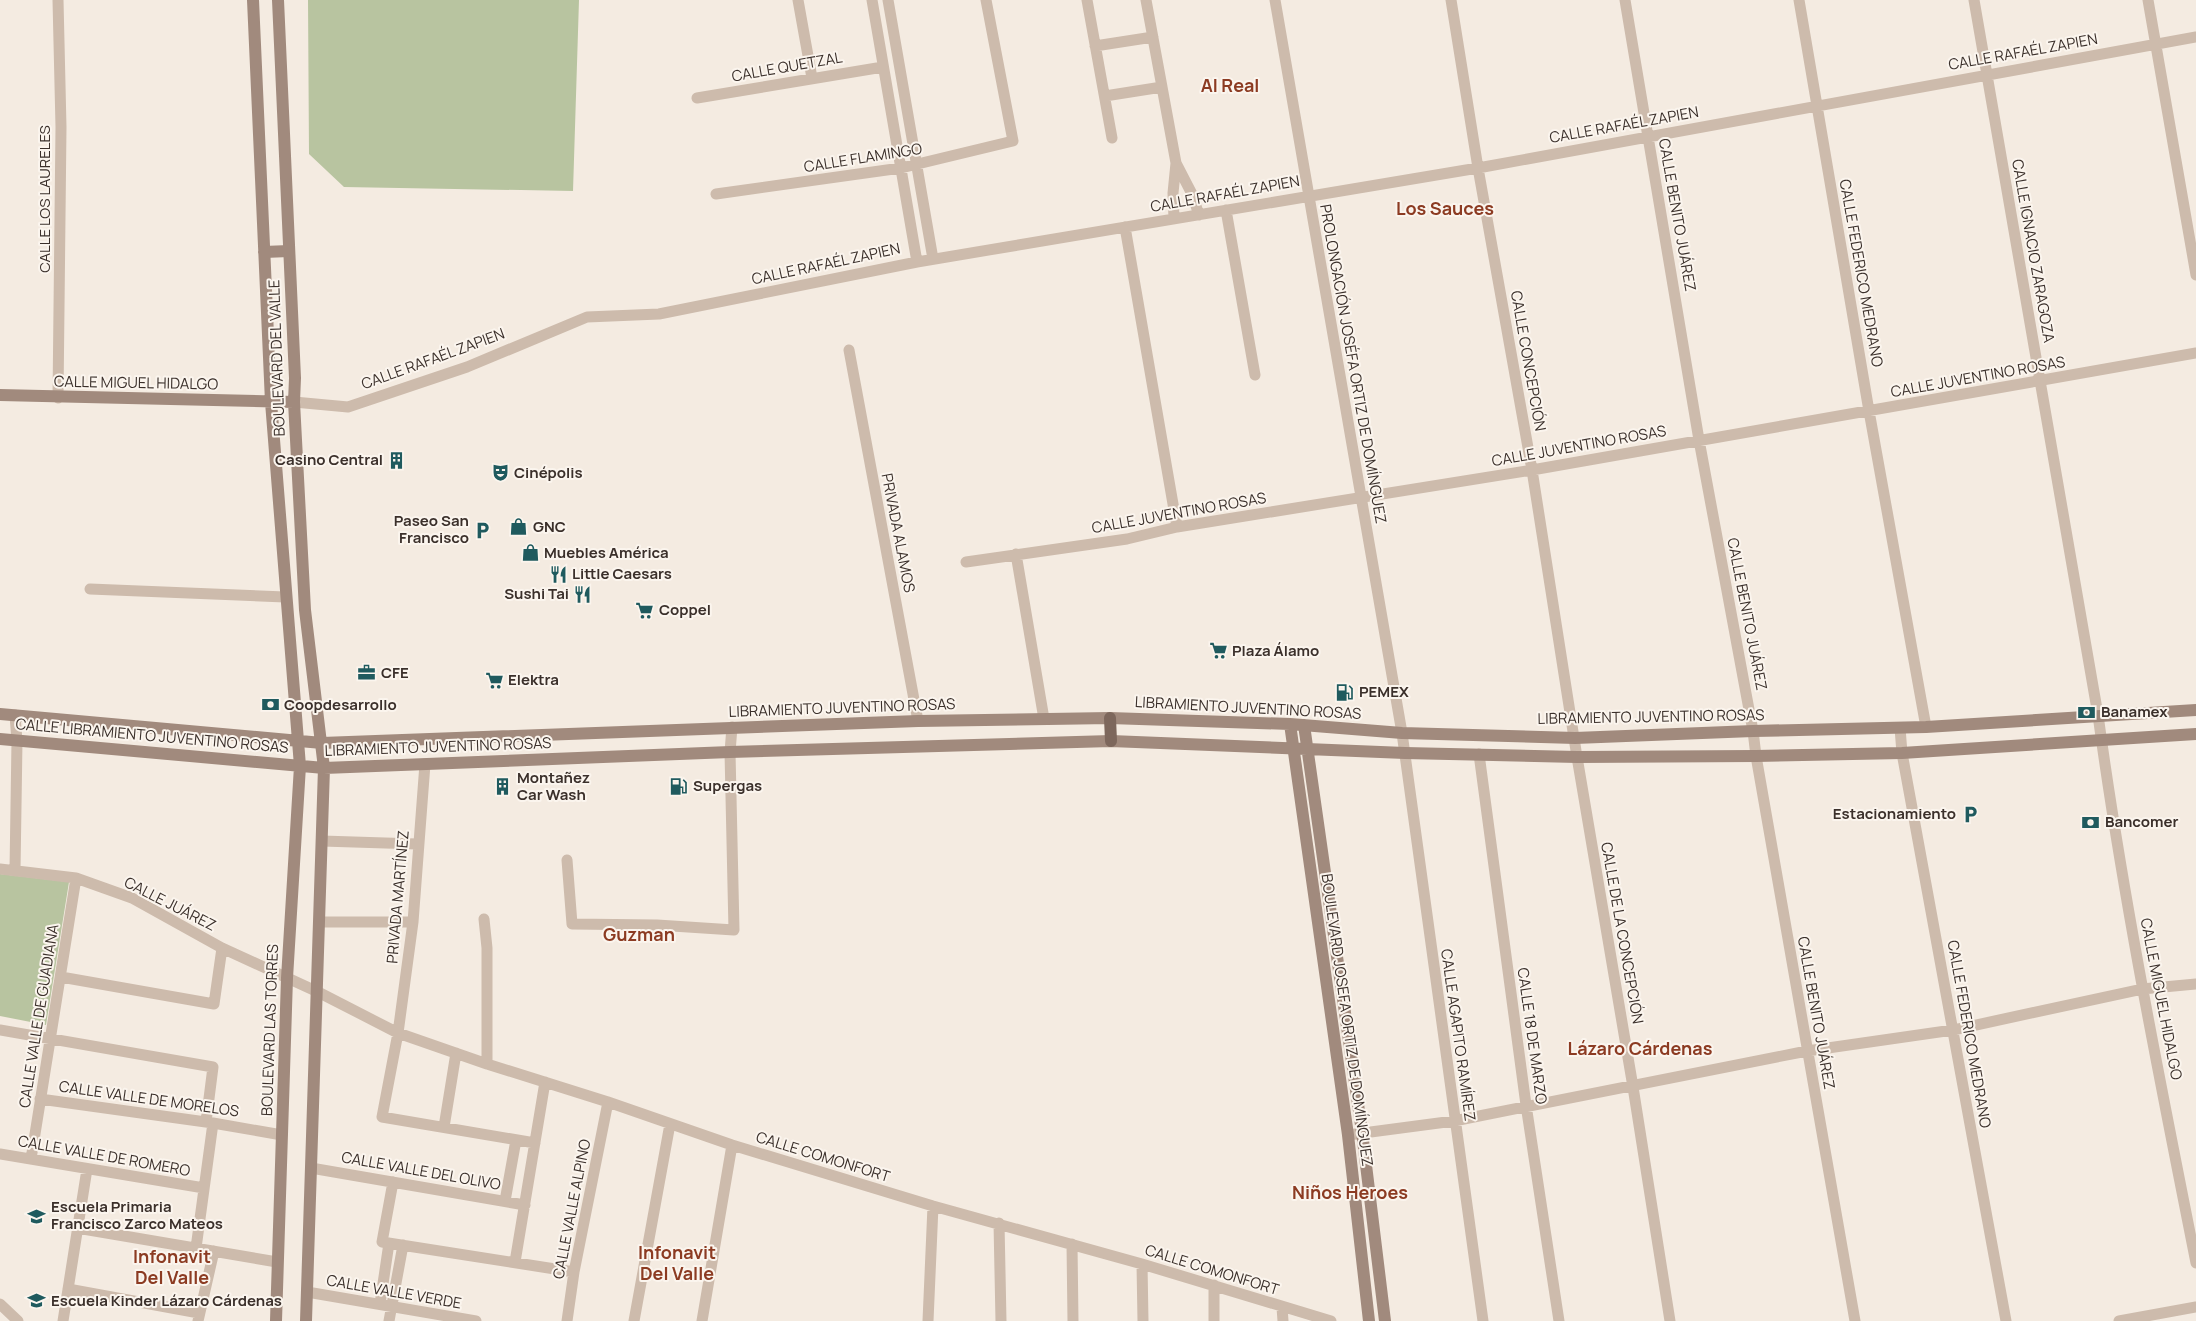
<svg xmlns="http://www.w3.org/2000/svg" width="2196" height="1321" viewBox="0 0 2196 1321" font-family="Manrope,sans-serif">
  <rect width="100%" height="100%" fill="#f4ebe1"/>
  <!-- green -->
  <path fill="#b8c4a0" d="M308 0H579L573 191 344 187 309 154Z
    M0 874 69 882 46 1025 0 1016Z"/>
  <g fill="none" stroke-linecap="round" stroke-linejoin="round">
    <!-- street -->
    <path stroke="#cdbbac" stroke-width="11" d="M58 0 61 127 58 398
      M798 0 812 78
      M872 0 917 262
      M888 0 933 259
      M1087 0 1112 138
      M1146 0 1176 163 1173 193 1174 219
      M1275 0 1402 733 1483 1321
      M1451 0 1478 168 1532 470 1577 757 1633 1087 1670 1321
      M1625 0 1699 440 1753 731 1756 756 1855 1321
      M1799 0 1869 411 1926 727
      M1974 0 2098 715C2123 899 2160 1081 2196 1263
      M2148 0 2196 275
      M1095 46 1153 37
      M1105 96 1162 87
      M697 98 883 67
      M1176 163 1192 194 1199 215
      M716 194 901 168 1013 141 986 0
      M1226 210 1255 375
      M1125 227 1177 527
      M849 350 918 721
      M294 402 348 407 467 367 587 317 659 314 917 262 1478 168 2196 37
      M1016 554 1044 719
      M966 562 1127 539 1177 527 1532 470 2196 353
      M90 589 285 597
      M1900 728 1902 753 2006 1321
      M1479 754 1526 1105 1559 1321
      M425 764 413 922 398 1033 382 1117 535 1143
      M322 841 417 844
      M567 860 572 924 657 925 734 930 730 752 732 727
      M0 869 76 878 132 898 222 948 318 992 398 1033 487 1064 608 1102 732 1145 933 1206 1142 1264 1331 1321
      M15 871 17 741 15 715
      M484 919 487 948V1064
      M319 922H413
      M61 977 214 1004 222 948
      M0 1030 213 1067 206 1122
      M40 1099 213 1123 282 1135
      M444 1127 456 1053
      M1348 1135 1454 1121 1807 1051 1953 1030 2142 989 2196 984
      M0 1154 204 1188
      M31 1159 76 878
      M311 1168 525 1205
      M393 1182 382 1242 574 1272
      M505 1201 516 1140
      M999 1223 1001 1321
      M77 1228 277 1262
      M1072 1244 1073 1321
      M196 1248 213 1123
      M515 1262 545 1082
      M1142 1264 1143 1321
      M1214 1285V1321
      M68 1289 199 1313
      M307 1292 476 1321
      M0 1304 18 1321
      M380 1304 389 1243
      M1282 1307 1283 1321
      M63 1321 87 1169
      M198 1321 214 1251
      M389 1321 403 1245
      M567 1321 574 1272 608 1102
      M634 1321 670 1124
      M702 1321 732 1145
      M928 1321 933 1206
      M2119 1321 2196 1307"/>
    <!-- secondary -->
    <path stroke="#a18a7d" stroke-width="12" d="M253 0 271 402 300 766 287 978 276 1321
      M278 0 295 378 294 402 305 610 324 768 306 1321
      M264 252 289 251
      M0 395 294 402
      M0 714 322 743 918 721 1110 718 1290 724 1402 733 1575 738 1753 731 1926 727 2196 710
      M1290 724 1348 1135 1369 1321
      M1304 725 1362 1132 1385 1321
      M0 739 324 768 730 752 1111 741 1405 753 1577 757 1756 756 1902 753 2196 734"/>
    <!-- primary -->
    <path stroke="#7d675c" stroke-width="12" d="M1110 718 1111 741"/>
  </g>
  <!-- icons -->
  <defs>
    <symbol id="building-bare" viewBox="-9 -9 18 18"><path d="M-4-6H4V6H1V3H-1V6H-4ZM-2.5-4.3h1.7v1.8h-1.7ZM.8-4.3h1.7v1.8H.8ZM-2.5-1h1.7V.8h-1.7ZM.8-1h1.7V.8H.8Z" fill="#1f5a5e" stroke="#fbf5ee" stroke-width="2.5" paint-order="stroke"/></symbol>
    <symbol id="theatre-bare" viewBox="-9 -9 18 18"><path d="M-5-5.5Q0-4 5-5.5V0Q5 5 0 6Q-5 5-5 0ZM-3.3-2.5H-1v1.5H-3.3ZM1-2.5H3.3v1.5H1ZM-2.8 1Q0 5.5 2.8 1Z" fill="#1f5a5e" stroke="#fbf5ee" stroke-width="2.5" paint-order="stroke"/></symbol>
    <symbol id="shop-bare" viewBox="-9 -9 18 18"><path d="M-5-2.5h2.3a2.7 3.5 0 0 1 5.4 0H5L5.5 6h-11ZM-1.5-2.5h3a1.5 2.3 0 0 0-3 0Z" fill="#1f5a5e" stroke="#fbf5ee" stroke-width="2.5" paint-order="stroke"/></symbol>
    <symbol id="parking-bare" viewBox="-9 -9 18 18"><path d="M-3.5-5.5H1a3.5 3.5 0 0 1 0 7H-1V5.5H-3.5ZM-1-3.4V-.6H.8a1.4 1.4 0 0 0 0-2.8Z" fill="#1f5a5e" stroke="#fbf5ee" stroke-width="2.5" paint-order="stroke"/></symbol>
    <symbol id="restaurant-bare" viewBox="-9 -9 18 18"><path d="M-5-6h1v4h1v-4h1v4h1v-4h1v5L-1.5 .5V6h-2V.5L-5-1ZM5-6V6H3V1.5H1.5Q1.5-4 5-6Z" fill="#1f5a5e" stroke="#fbf5ee" stroke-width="2.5" paint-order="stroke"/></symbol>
    <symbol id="supermarket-bare" viewBox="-9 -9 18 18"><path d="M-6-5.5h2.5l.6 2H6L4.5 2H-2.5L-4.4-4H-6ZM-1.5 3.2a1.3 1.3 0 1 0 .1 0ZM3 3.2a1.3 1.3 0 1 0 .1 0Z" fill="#1f5a5e" stroke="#fbf5ee" stroke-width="2.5" paint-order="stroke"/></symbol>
    <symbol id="office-bare" viewBox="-9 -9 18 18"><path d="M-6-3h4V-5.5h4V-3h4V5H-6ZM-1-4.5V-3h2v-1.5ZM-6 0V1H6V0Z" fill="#1f5a5e" stroke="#fbf5ee" stroke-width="2.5" paint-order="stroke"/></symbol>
    <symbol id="fuel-bare" viewBox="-9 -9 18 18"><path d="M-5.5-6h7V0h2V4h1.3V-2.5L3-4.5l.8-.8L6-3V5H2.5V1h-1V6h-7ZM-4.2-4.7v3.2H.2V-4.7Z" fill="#1f5a5e" stroke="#fbf5ee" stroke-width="2.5" paint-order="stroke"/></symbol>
    <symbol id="bank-bare" viewBox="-9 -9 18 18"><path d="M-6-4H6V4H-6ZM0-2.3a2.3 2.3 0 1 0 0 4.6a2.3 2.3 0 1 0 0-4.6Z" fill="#1f5a5e" stroke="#fbf5ee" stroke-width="2.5" paint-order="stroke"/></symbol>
    <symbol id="school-bare" viewBox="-9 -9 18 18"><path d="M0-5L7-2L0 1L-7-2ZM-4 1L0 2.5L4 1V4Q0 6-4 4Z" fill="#1f5a5e" stroke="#fbf5ee" stroke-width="2.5" paint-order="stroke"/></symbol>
  </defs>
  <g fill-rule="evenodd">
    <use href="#building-bare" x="384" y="448" width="25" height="25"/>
    <use href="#theatre-bare" x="488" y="460" width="25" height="25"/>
    <use href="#shop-bare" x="506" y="514" width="25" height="25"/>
    <use href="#parking-bare" x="470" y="518" width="25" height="25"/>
    <use href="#shop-bare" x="518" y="540" width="25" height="25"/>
    <use href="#restaurant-bare" x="546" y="562" width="25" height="25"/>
    <use href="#restaurant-bare" x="570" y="582" width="25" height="25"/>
    <use href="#supermarket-bare" x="632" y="598" width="25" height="25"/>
    <use href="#supermarket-bare" x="1206" y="638" width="25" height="25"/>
    <use href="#office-bare" x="354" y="660" width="25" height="25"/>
    <use href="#supermarket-bare" x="482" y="668" width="25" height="25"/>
    <use href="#fuel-bare" x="1332" y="680" width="25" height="25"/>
    <use href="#bank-bare" x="258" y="692" width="25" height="25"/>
    <use href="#bank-bare" x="2074" y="700" width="25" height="25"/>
    <use href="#fuel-bare" x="666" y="774" width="25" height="25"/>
    <use href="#building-bare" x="490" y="774" width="25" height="25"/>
    <use href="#parking-bare" x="1958" y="802" width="25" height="25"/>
    <use href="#bank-bare" x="2078" y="810" width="25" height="25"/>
    <use href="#school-bare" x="24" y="1204" width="25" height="25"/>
    <use href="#school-bare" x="24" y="1288" width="25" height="25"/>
  </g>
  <g text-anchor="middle" stroke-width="4" stroke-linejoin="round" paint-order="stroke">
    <!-- street labels -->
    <g font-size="15" fill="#3b302b" stroke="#fbf5ee">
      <text transform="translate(2023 52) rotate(-10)" y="5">CALLE RAFAÉL ZAPIEN</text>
      <text transform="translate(787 67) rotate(-10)" y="5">CALLE QUETZAL</text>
      <text transform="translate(1624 125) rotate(-10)" y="5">CALLE RAFAÉL ZAPIEN</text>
      <text transform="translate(863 158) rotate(-9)" y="5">CALLE FLAMINGO</text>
      <text transform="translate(1225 194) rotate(-10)" y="5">CALLE RAFAÉL ZAPIEN</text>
      <text transform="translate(45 199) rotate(-90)" y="5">CALLE LOS LAURELES</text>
      <text transform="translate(1677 215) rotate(80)" y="5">CALLE BENITO JUÁREZ</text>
      <text transform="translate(2033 251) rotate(80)" y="5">CALLE IGNACIO ZARAGOZA</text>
      <text transform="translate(826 264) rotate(-12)" y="5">CALLE RAFAÉL ZAPIEN</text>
      <text transform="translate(1861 273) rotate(80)" y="5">CALLE FEDERICO MEDRANO</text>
      <text transform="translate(277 358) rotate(-92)" y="5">BOULEVARD DEL VALLE</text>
      <text transform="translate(433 359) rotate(-20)" y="5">CALLE RAFAÉL ZAPIEN</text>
      <text transform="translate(1528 361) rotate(80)" y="5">CALLE CONCEPCIÓN</text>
      <text transform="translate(1353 364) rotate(80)" y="5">PROLONGACIÓN JOSÉFA ORTIZ DE DOMÍNGUEZ</text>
      <text transform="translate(1978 377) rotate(-10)" y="5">CALLE JUVENTINO ROSAS</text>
      <text transform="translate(136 383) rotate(1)" y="5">CALLE MIGUEL HIDALGO</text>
      <text transform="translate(1579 446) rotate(-10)" y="5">CALLE JUVENTINO ROSAS</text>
      <text transform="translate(1179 513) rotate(-10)" y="5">CALLE JUVENTINO ROSAS</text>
      <text transform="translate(898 533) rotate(79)" y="5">PRIVADA ALAMOS</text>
      <text transform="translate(1747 614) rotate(79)" y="5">CALLE BENITO JUÁREZ</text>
      <text transform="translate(842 708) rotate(-2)" y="5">LIBRAMIENTO JUVENTINO ROSAS</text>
      <text transform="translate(1248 708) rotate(3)" y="5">LIBRAMIENTO JUVENTINO ROSAS</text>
      <text transform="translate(1651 717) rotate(-1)" y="5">LIBRAMIENTO JUVENTINO ROSAS</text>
      <text transform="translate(152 736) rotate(5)" y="5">CALLE LIBRAMIENTO JUVENTINO ROSAS</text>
      <text transform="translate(438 747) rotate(-2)" y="5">LIBRAMIENTO JUVENTINO ROSAS</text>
      <text transform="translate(398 897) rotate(-85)" y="5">PRIVADA MARTÍNEZ</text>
      <text transform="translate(170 904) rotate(27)" y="5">CALLE JUÁREZ</text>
      <text transform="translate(1622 933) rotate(80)" y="5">CALLE DE LA CONCEPCIÓN</text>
      <text transform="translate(2161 999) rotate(79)" y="5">CALLE MIGUEL HIDALGO</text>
      <text transform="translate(1816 1013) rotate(80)" y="5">CALLE BENITO JUÁREZ</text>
      <text transform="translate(39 1016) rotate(-81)" y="5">CALLE VALLE DE GUADIANA</text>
      <text transform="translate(1347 1020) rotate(82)" y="5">BOULEVARD JOSEFA ORTIZ DE DOMÍNGUEZ</text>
      <text transform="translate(270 1030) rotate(-88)" y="5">BOULEVARD LAS TORRES</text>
      <text transform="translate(1969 1034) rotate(80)" y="5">CALLE FEDERICO MEDRANO</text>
      <text transform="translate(1458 1035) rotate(82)" y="5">CALLE AGAPITO RAMÍREZ</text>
      <text transform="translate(1532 1036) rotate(82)" y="5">CALLE 18 DE MARZO</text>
      <text transform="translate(149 1099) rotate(8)" y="5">CALLE VALLE DE MORELOS</text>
      <text transform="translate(104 1156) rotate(10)" y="5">CALLE VALLE DE ROMERO</text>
      <text transform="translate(823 1157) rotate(17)" y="5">CALLE COMONFORT</text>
      <text transform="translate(421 1171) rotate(10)" y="5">CALLE VALLE DEL OLIVO</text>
      <text transform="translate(572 1209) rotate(-79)" y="5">CALLE VALLE ALPINO</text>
      <text transform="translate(1212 1270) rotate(17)" y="5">CALLE COMONFORT</text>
      <text transform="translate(394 1292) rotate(10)" y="5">CALLE VALLE VERDE</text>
    </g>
    <!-- poi labels -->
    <g font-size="15" font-weight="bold" fill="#3b302b" stroke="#fbf5ee" text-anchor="start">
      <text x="383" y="465" text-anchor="end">Casino Central</text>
      <text x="514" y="478">Cinépolis</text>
      <text x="469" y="526" text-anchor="end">Paseo San<tspan x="469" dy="17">Francisco</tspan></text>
      <text x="533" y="532">GNC</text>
      <text x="544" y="558">Muebles América</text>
      <text x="572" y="579">Little Caesars</text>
      <text x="569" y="599" text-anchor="end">Sushi Tai</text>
      <text x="659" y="615">Coppel</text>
      <text x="1232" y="656">Plaza Álamo</text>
      <text x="381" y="678">CFE</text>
      <text x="508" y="685">Elektra</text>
      <text x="1359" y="697">PEMEX</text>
      <text x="284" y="710">Coopdesarrollo</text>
      <text x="2101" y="717">Banamex</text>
      <text x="517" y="783">Montañez<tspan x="517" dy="17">Car Wash</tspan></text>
      <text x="693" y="791">Supergas</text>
      <text x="1956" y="819" text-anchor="end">Estacionamiento</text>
      <text x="2105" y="827">Bancomer</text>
      <text x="51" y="1212">Escuela Primaria<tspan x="51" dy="17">Francisco Zarco Mateos</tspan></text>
      <text x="51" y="1306">Escuela Kinder Lázaro Cárdenas</text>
    </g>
    <!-- quarter labels -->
    <g font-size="18" font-weight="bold" fill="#8c3b22" stroke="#fbf5ee">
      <text x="1230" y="92">Al Real</text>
      <text x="1445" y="215">Los Sauces</text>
      <text x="639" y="941">Guzman</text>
      <text x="1640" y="1055">Lázaro Cárdenas</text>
      <text x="1350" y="1199">Niños Heroes</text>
      <text x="677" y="1259">Infonavit<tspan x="677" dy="21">Del Valle</tspan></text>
      <text x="172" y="1263">Infonavit<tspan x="172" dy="21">Del Valle</tspan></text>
    </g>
  </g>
</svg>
